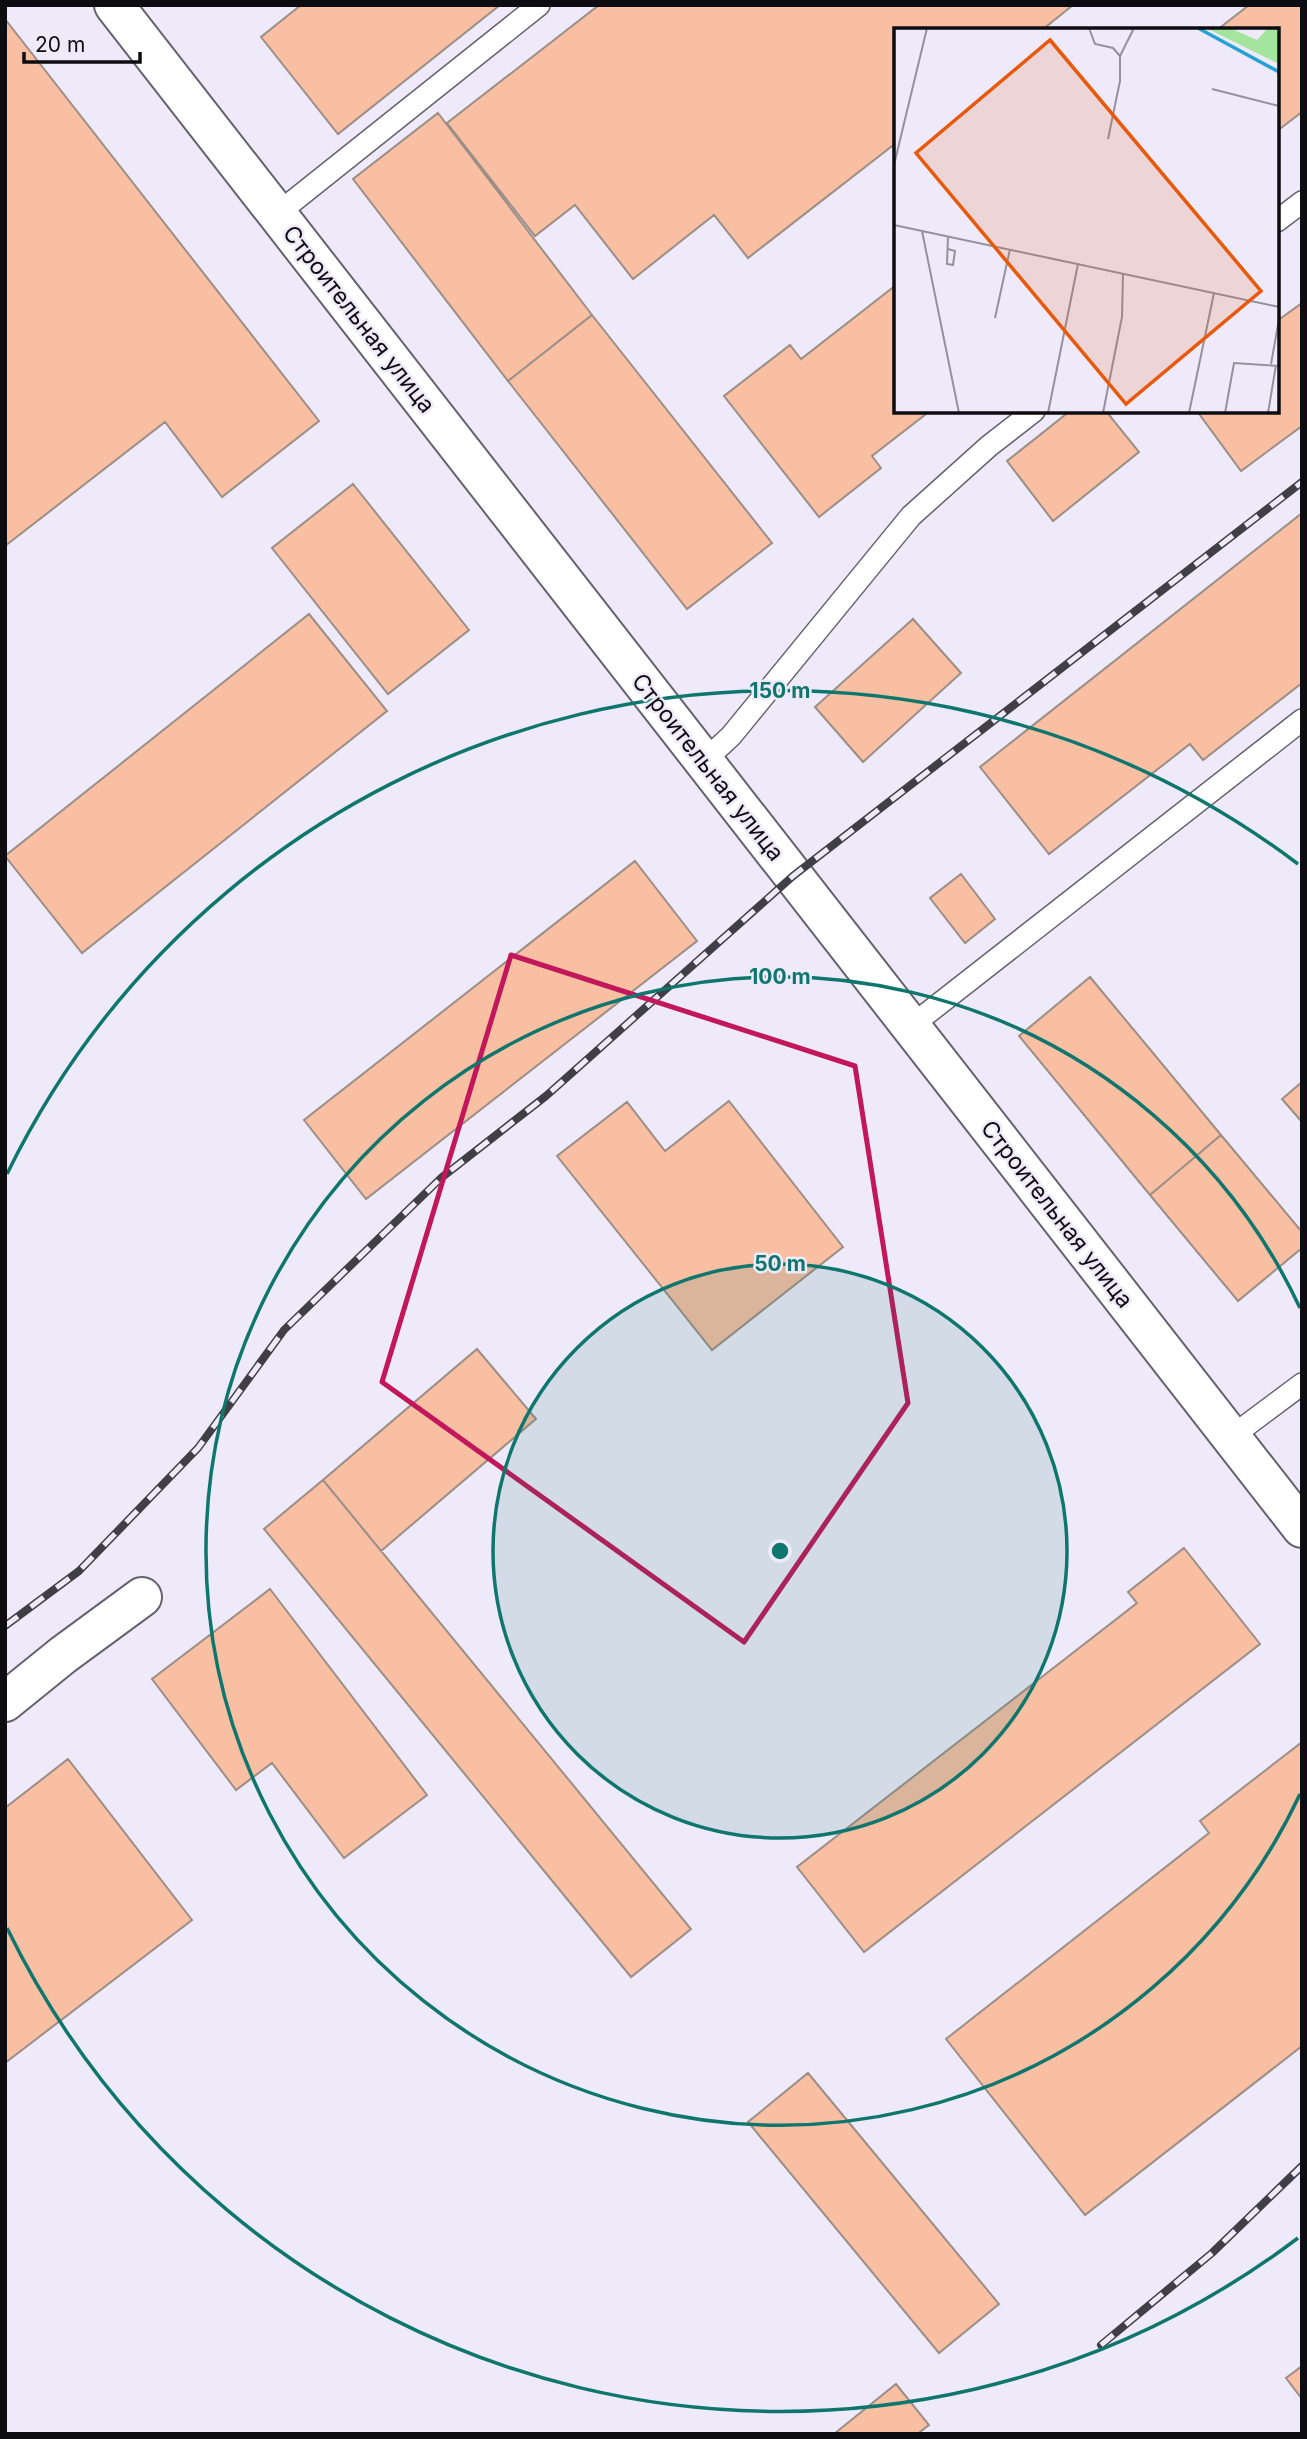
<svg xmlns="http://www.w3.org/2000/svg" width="1307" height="2439" viewBox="0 0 1307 2439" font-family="Inter,sans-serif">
  <rect width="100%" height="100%" fill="#eeeaf9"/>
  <!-- building -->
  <path fill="#f8bfa2" stroke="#9c8e87" stroke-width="2" d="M301 5H500L338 134 261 37Z
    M599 5H1073L1042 30H896V143L748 258 714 215 633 279 575 205 535 236 447 123Z
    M1249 5H1302V112L1277 131V30H1217Z
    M5 19 319 421 222 497 165 422 5 546Z
    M438 113 592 315 508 381 353 179Z
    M896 285V411H930L872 456 881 468 819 517 724 396 790 345 801 359Z
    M1302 303V426L1241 471 1197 411H1277V321Z
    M592 315 772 543 687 609 508 381Z
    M1070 411H1106L1139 452 1053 521 1007 461Z
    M353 484 469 630 388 694 272 548Z
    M1302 513V683L1203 760 1190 744 1049 854 980 767Z
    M309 614 387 711 82 953 5 856Z
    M913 619 961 673 863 762 815 707Z
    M635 861 697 941 366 1199 304 1120Z
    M961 874 995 919 965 943 930 898Z
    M1090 977 1221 1135 1150 1195 1019 1036Z
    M1302 1082V1122L1282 1099Z
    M729 1101 843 1247 712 1350 557 1156 627 1102 665 1151Z
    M1221 1135 1302 1232V1248L1238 1301 1150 1195Z
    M477 1349 536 1419 381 1551 323 1480Z
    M323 1480 691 1929 631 1977 264 1529Z
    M1184 1548 1260 1644 864 1952 797 1867 1137 1603 1128 1592Z
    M270 1589 427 1795 344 1858 272 1763 236 1790 152 1679Z
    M1302 1742V2046L1085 2215 946 2039 1209 1833 1200 1821Z
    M68 1759 192 1920 5 2063V1808Z
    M808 2073 999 2304 939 2353 748 2122Z
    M1302 2366V2399L1286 2378Z
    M896 2384 929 2425 917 2434H834Z"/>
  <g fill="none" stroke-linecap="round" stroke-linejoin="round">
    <defs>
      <path id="service" d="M277 214 539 5
        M1277 221 1302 202
        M704 761 731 736 911 516 989 446 1034 411
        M911 1026 1302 720
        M1231 1437 1302 1384"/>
      <path id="minor" d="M114 5 1302 1528
        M5 1702 63 1655 142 1597"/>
    </defs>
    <!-- service casing -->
    <use href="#service" stroke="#65626e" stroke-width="24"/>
    <!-- minor casing -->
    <use href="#minor" stroke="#65626e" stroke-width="42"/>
    <!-- service -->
    <use href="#service" stroke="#fff" stroke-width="21"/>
    <!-- minor -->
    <use href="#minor" stroke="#fff" stroke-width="38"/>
    <defs>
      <path id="rail" d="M5 1626 79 1571 198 1448 284 1330 441 1178 546 1096 793 876 1302 482
        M1101 2345 1212 2253 1302 2166"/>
    </defs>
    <!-- rail casing -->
    <use href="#rail" stroke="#403f46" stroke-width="8"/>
    <!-- rail -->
    <use href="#rail" stroke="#eeeaf9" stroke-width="5" stroke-dasharray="16" stroke-linecap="butt"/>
  </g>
  <!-- marked area -->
  <path fill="none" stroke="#c2185b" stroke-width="5" stroke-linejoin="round" d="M511 955 855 1066 908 1403 744 1642 382 1382Z"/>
  <!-- distance rings -->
  <circle cx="780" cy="1551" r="287" fill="#0f766e" fill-opacity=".12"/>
  <g fill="none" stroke="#0f766e" stroke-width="3.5">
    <circle cx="780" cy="1551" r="287"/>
    <path d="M1300 1794A574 574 0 1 1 1300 1308"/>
    <path d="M1298 2238A860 860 0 0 1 7 1928M7 1174A860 860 0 0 1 1298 864"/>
  </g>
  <g text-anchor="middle" stroke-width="5" stroke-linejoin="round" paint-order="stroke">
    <!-- street labels -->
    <g font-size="23" fill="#0d0c11" stroke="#eeeaf9">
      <text transform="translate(359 319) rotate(52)" y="8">Строительная улица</text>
      <text transform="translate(708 767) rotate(52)" y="8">Строительная улица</text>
      <text transform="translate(1057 1214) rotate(52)" y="8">Строительная улица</text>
    </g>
  </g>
  <!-- overview -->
  <g transform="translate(894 28)">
    <rect width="385" height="385" fill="#eeeaf9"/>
    <path d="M312 0H336L363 12 374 0H385V36Z" fill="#a4e59d"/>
    <path fill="none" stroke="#26a1d6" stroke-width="3.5" d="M304 0 385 44"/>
    <path fill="none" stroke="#94919c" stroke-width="2" d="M195 0 201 16 219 20 226 28M318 61 385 78M214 111 226 53V28L240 0M0 137 33 0M0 197 385 279M28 203 65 385M54 221 61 223 59 237 53 236 54 208M101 290 116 221M377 336 385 291M154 385 184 236M209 385 228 289 229 245M295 385 320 265M331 385 340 335 385 338M374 385 382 337"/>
    <path fill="#e8590c" fill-opacity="0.15" stroke="#e8590c" stroke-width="3.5" d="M156 12 367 263 232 376 22 125Z"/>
    <rect width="385" height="385" fill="none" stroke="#0d0c11" stroke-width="3.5"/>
  </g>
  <circle cx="780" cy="1551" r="10" fill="#0f766e" stroke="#eeeaf9" stroke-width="3.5"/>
  <g font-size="21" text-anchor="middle" font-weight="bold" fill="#0f766e" stroke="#eeeaf9" stroke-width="5" stroke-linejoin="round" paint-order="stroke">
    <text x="780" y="698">150 m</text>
    <text x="780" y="984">100 m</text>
    <text x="780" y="1271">50 m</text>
  </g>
  <!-- border -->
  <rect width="1307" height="2439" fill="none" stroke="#0d0c11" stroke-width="14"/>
  <!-- scale -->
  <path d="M24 52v10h116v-10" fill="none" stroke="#0d0c11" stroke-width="3.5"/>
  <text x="35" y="52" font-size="21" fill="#0d0c11" stroke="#eeeaf9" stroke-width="5" paint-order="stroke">20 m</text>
</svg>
